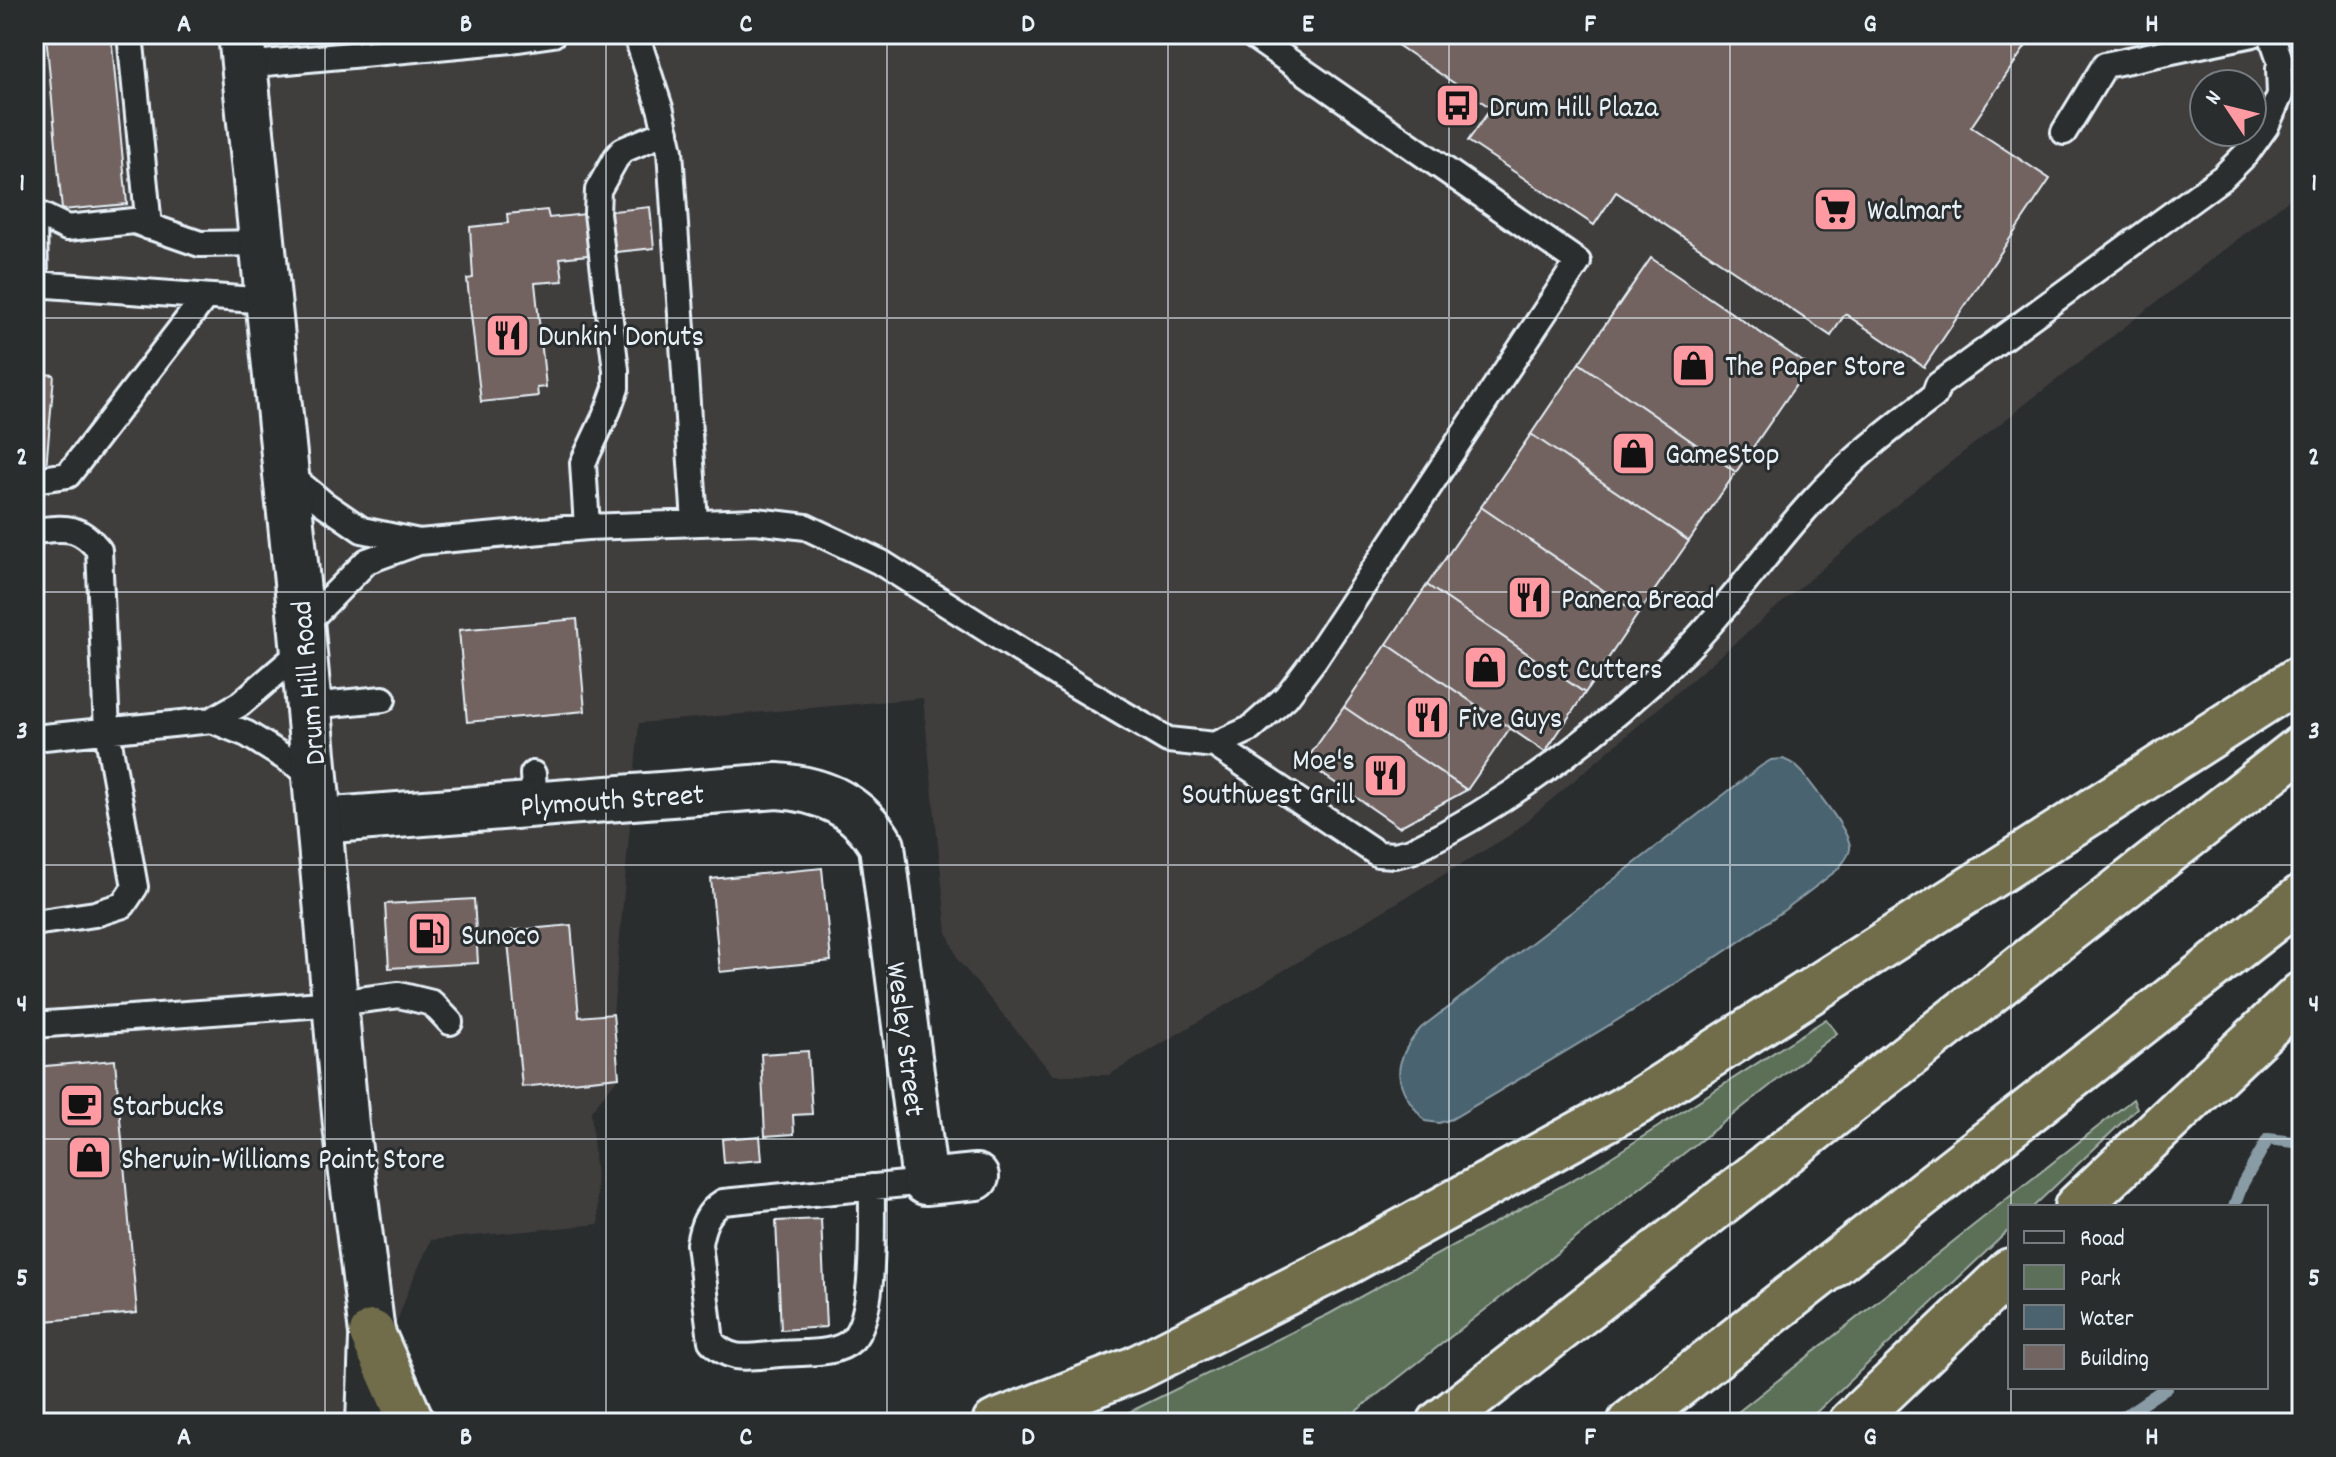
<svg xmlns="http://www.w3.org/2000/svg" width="2336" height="1457" viewBox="0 0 2336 1457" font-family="Dekko,sans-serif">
  <rect width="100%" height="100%" fill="#2a2d2e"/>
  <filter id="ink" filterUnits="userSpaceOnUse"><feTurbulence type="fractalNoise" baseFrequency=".0125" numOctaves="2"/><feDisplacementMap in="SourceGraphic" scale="16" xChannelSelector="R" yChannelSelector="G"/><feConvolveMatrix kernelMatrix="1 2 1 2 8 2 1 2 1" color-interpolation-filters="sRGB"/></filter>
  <g filter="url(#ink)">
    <!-- built -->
    <path fill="#403e3d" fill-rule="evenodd" d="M34 34H2302V189L1907 496 1510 835 1109 1075H1053L958 960 947 932 923 698 639 723 613 1014 619 1077 591 1111 599 1224 431 1240 410 1286 359 1423H34ZM2204 84H2252V132H2204Z"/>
    <!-- green -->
    <path fill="#5c6f59" stroke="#a2b0a8" stroke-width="2" d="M1826 1019 1837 1033 1341 1423H1107L1329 1314 1594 1168Z
      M2133 1099 2137 1108 2033 1207H2010V1229L1805 1423H1724Z"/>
    <!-- water -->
    <path fill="#4a636f" stroke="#899ca6" stroke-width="2" d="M1783 759 1794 764 1803 773C1813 788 1852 833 1850 849 1849 857 1842 864 1837 870 1717 965 1583 1041 1452 1119L1439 1123 1425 1121C1395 1086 1388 1066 1421 1028L1761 766 1771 760Z"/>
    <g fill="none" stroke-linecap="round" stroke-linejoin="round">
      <!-- stream -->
      <path stroke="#899ca6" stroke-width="12" d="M2234 1207 2243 1183 2268 1139 2302 1143
        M2114 1423 2167 1387"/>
    </g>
    <!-- building -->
    <path fill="#726460" stroke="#e8f1f8" stroke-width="2" d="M46 34H111L127 204 62 210Z
      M1381 34H2034L1971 127 2050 179 1924 367 1845 314 1831 336 1616 192 1594 225 1468 141 1491 108Z
      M650 207 654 248 560 258 563 281 535 283 546 387 537 388 538 396 481 402 467 279 473 278 470 227 508 223 507 214 547 210 549 218Z
      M1651 258 1809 366 1736 472 1579 363Z
      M1579 363 1736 472 1689 541 1531 434Z
      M34 373 54 375 46 468 34 466Z
      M1531 434 1689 541 1638 614 1481 507Z
      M1481 507 1638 614 1585 693 1427 585Z
      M1427 585 1585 693 1545 752 1387 644Z
      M577 619 585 711 467 722 459 630Z
      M1387 644 1510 728 1467 790 1344 707Z
      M1344 707 1467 790 1399 827 1305 762Z
      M822 868 831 961 720 972 711 879Z
      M474 899 478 963 389 968 385 904Z
      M571 925 579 1017 613 1014 619 1077 522 1087 507 931Z
      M808 1051 812 1114 793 1115 794 1134 765 1136 761 1054Z
      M115 1060 137 1313 34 1322V1067Z
      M760 1136 762 1160 724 1163 722 1139Z
      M821 1219 826 1327 781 1330 776 1221Z
      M34 1331 42 1423H34Z"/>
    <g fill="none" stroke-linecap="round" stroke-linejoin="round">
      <defs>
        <path id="service" d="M130 34 149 227
          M636 34 661 111 670 151 695 522
          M244 65 512 40 553 34
          M2064 132 2105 65 2253 34
          M34 212 67 228 134 221 200 244 263 243
          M34 217 35 284
          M34 284 269 301
          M286 472 323 503 362 530 419 542
          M34 480 68 475 205 297
          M587 527 583 463 608 410 616 388V370L597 213 598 190 616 158 623 150 666 132
          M34 531C65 528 78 524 99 550L107 731 135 887 123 905 95 914 34 923
          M302 627 367 561 419 542 587 527 756 521 806 527 880 562 1075 685 1168 740 1215 745 1250 729 1286 697 1314 660 1578 262 1250 34
          M309 706 383 699
          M212 720 247 734 316 777
          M34 738 212 720 240 704 304 649
          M1215 745 1378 854 1395 855 1411 851C1513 801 1604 731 1685 651 1731 605 1767 551 1811 503 1848 462 1890 429 1934 396L1938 385 2223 177 2246 154 2266 126 2280 95 2279 68 2281 63 2271 34
          M533 774 535 805
          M34 1025 336 1003 399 995 432 1003 450 1022
          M872 1187C871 1223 877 1314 852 1340 836 1356 800 1352 780 1354 752 1356 731 1364 711 1341L699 1244C702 1226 707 1212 723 1202L925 1182"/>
        <path id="minor" d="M319 821 777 786C823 789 859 805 882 846L925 1182 976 1177"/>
        <path id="secondary" d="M241 34 302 631 346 1125 372 1333 381 1370
          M369 1423 372 1339"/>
        <path id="motorway" d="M2077 1207 2302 994
          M372 1333 412 1423
          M995 1423 1135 1369 1347 1262 1639 1101 2302 677
          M1440 1423 2302 747
          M1630 1423 2302 897
          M1851 1423 2010 1271"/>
      </defs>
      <!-- service casing -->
      <use href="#service" stroke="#e8f1f8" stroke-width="30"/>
      <!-- minor casing -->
      <use href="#minor" stroke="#e8f1f8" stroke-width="50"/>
      <!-- secondary casing -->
      <use href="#secondary" stroke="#e8f1f8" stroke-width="50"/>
      <!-- motorway casing -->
      <use href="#motorway" stroke="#e8f1f8" stroke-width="50"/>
      <!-- service -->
      <use href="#service" stroke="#2a2d2e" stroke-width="24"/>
      <!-- minor -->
      <use href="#minor" stroke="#2a2d2e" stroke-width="44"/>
      <!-- secondary -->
      <use href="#secondary" stroke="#2a2d2e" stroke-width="44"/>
      <!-- motorway -->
      <use href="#motorway" stroke="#716d4b" stroke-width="44"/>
    </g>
  </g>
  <!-- grid -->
  <path fill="none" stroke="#e8f1f8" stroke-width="2" stroke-opacity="0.55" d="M325 34V1423M606 34V1423M887 34V1423M1168 34V1423M1449 34V1423M1730 34V1423M2011 34V1207M34 318H2302M34 592H2302M34 865H2302M34 1139H2302M2011 1387V1423"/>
  <!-- icons -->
  <defs>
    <symbol id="bus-square" viewBox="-11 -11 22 22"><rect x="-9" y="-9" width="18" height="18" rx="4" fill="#ff9aa2" stroke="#2a2d2e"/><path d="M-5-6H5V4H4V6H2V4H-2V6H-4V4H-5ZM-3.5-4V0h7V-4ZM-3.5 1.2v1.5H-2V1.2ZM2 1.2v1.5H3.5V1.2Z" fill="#111"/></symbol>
    <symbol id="supermarket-square" viewBox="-11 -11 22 22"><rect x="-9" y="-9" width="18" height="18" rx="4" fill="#ff9aa2" stroke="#2a2d2e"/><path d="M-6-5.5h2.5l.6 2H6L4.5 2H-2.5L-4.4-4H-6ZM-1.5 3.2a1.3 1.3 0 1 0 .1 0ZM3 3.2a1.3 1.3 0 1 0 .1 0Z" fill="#111"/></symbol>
    <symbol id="restaurant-square" viewBox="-11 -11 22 22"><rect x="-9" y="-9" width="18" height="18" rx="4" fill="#ff9aa2" stroke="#2a2d2e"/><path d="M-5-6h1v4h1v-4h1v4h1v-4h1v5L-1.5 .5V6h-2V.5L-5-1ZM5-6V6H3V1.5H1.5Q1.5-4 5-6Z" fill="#111"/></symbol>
    <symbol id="shop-square" viewBox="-11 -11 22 22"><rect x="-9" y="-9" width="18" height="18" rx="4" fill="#ff9aa2" stroke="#2a2d2e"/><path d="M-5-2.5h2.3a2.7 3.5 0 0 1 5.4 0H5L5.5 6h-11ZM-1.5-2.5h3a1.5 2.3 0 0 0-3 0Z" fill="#111"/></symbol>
    <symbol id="fuel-square" viewBox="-11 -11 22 22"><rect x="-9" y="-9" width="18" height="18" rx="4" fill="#ff9aa2" stroke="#2a2d2e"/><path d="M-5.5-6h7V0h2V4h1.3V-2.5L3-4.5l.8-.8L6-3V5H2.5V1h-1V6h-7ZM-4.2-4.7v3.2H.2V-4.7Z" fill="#111"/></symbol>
    <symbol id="cafe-square" viewBox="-11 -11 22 22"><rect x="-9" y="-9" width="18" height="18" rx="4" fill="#ff9aa2" stroke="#2a2d2e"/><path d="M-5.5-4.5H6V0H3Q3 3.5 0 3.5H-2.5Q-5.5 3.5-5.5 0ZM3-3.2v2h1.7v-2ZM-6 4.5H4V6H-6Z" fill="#111"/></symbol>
  </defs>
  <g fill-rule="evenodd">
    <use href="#bus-square" x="1432" y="80" width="51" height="51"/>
    <use href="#supermarket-square" x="1810" y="184" width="51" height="51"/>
    <use href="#restaurant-square" x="482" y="310" width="51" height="51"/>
    <use href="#shop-square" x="1668" y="340" width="51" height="51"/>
    <use href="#shop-square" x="1608" y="428" width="51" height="51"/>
    <use href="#restaurant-square" x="1504" y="572" width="51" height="51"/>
    <use href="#shop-square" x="1460" y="642" width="51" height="51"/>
    <use href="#restaurant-square" x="1402" y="692" width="51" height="51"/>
    <use href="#restaurant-square" x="1360" y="750" width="51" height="51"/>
    <use href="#fuel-square" x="404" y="908" width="51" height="51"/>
    <use href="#cafe-square" x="56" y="1080" width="51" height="51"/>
    <use href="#shop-square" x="64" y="1132" width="51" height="51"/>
  </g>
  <g text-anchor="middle" stroke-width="6" stroke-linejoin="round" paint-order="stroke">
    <!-- poi labels -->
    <g font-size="30" fill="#e8f1f8" stroke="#2a2d2e" text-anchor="start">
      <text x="1489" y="116">Drum Hill Plaza</text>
      <text x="1867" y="219">Walmart</text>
      <text x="538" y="345">Dunkin' Donuts</text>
      <text x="1725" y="375">The Paper Store</text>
      <text x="1665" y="463">GameStop</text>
      <text x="1561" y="608">Panera Bread</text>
      <text x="1517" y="678">Cost Cutters</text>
      <text x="1458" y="727">Five Guys</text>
      <text x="1355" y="769" text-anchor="end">Moe's<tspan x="1355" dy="34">Southwest Grill</tspan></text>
      <text x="461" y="944">Sunoco</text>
      <text x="112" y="1115">Starbucks</text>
      <text x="121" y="1168">Sherwin-Williams Paint Store</text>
    </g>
    <!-- street labels -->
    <g font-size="30" fill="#e8f1f8" stroke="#2a2d2e">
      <text transform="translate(307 683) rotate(-95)" y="10">Drum Hill Road</text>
      <text transform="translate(612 799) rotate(-4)" y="10">Plymouth Street</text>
      <text transform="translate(907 1039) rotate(83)" y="10">Wesley Street</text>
    </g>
  </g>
  <!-- margin -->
  <rect width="2336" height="1457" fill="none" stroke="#2a2d2e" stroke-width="88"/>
  <!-- legend -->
  <rect x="2008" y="1205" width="260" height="184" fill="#2a2d2e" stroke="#767b7f" stroke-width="2"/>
  <rect x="2024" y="1231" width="40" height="12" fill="#2a2d2e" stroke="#767b7f" stroke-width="2"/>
  <text x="2080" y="1245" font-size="24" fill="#e8f1f8">Road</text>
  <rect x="2024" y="1265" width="40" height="24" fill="#5c6f59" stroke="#767b7f" stroke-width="2"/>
  <text x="2080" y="1285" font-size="24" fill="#e8f1f8">Park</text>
  <rect x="2024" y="1305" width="40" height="24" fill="#4a636f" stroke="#767b7f" stroke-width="2"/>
  <text x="2080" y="1325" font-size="24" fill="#e8f1f8">Water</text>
  <rect x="2024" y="1345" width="40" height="24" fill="#726460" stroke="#767b7f" stroke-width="2"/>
  <text x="2080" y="1365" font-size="24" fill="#e8f1f8">Building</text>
  <!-- north arrow -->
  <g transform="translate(2228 108) rotate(305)"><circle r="38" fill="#2a2d2e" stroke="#767b7f" stroke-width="2"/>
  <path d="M0-6L14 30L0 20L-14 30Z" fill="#ff9aa2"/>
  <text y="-12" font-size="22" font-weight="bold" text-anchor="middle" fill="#e8f1f8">N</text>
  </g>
  <rect x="44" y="44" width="2248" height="1369" fill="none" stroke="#e8f1f8" stroke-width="3"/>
  <g font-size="26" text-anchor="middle" font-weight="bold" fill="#e8f1f8">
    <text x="184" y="31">A</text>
    <text x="466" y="31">B</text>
    <text x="746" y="31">C</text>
    <text x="1028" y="31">D</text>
    <text x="1308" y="31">E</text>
    <text x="1590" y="31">F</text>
    <text x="1870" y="31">G</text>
    <text x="2152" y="31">H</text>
    <text x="22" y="190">1</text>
    <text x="2314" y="190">1</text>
    <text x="22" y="464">2</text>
    <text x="2314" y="464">2</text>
    <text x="22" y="738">3</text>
    <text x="2314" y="738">3</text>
    <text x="22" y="1011">4</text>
    <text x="2314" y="1011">4</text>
    <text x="22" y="1285">5</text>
    <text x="2314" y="1285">5</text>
    <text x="184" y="1444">A</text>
    <text x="466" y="1444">B</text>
    <text x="746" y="1444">C</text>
    <text x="1028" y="1444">D</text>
    <text x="1308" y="1444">E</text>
    <text x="1590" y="1444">F</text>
    <text x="1870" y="1444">G</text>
    <text x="2152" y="1444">H</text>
  </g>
</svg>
